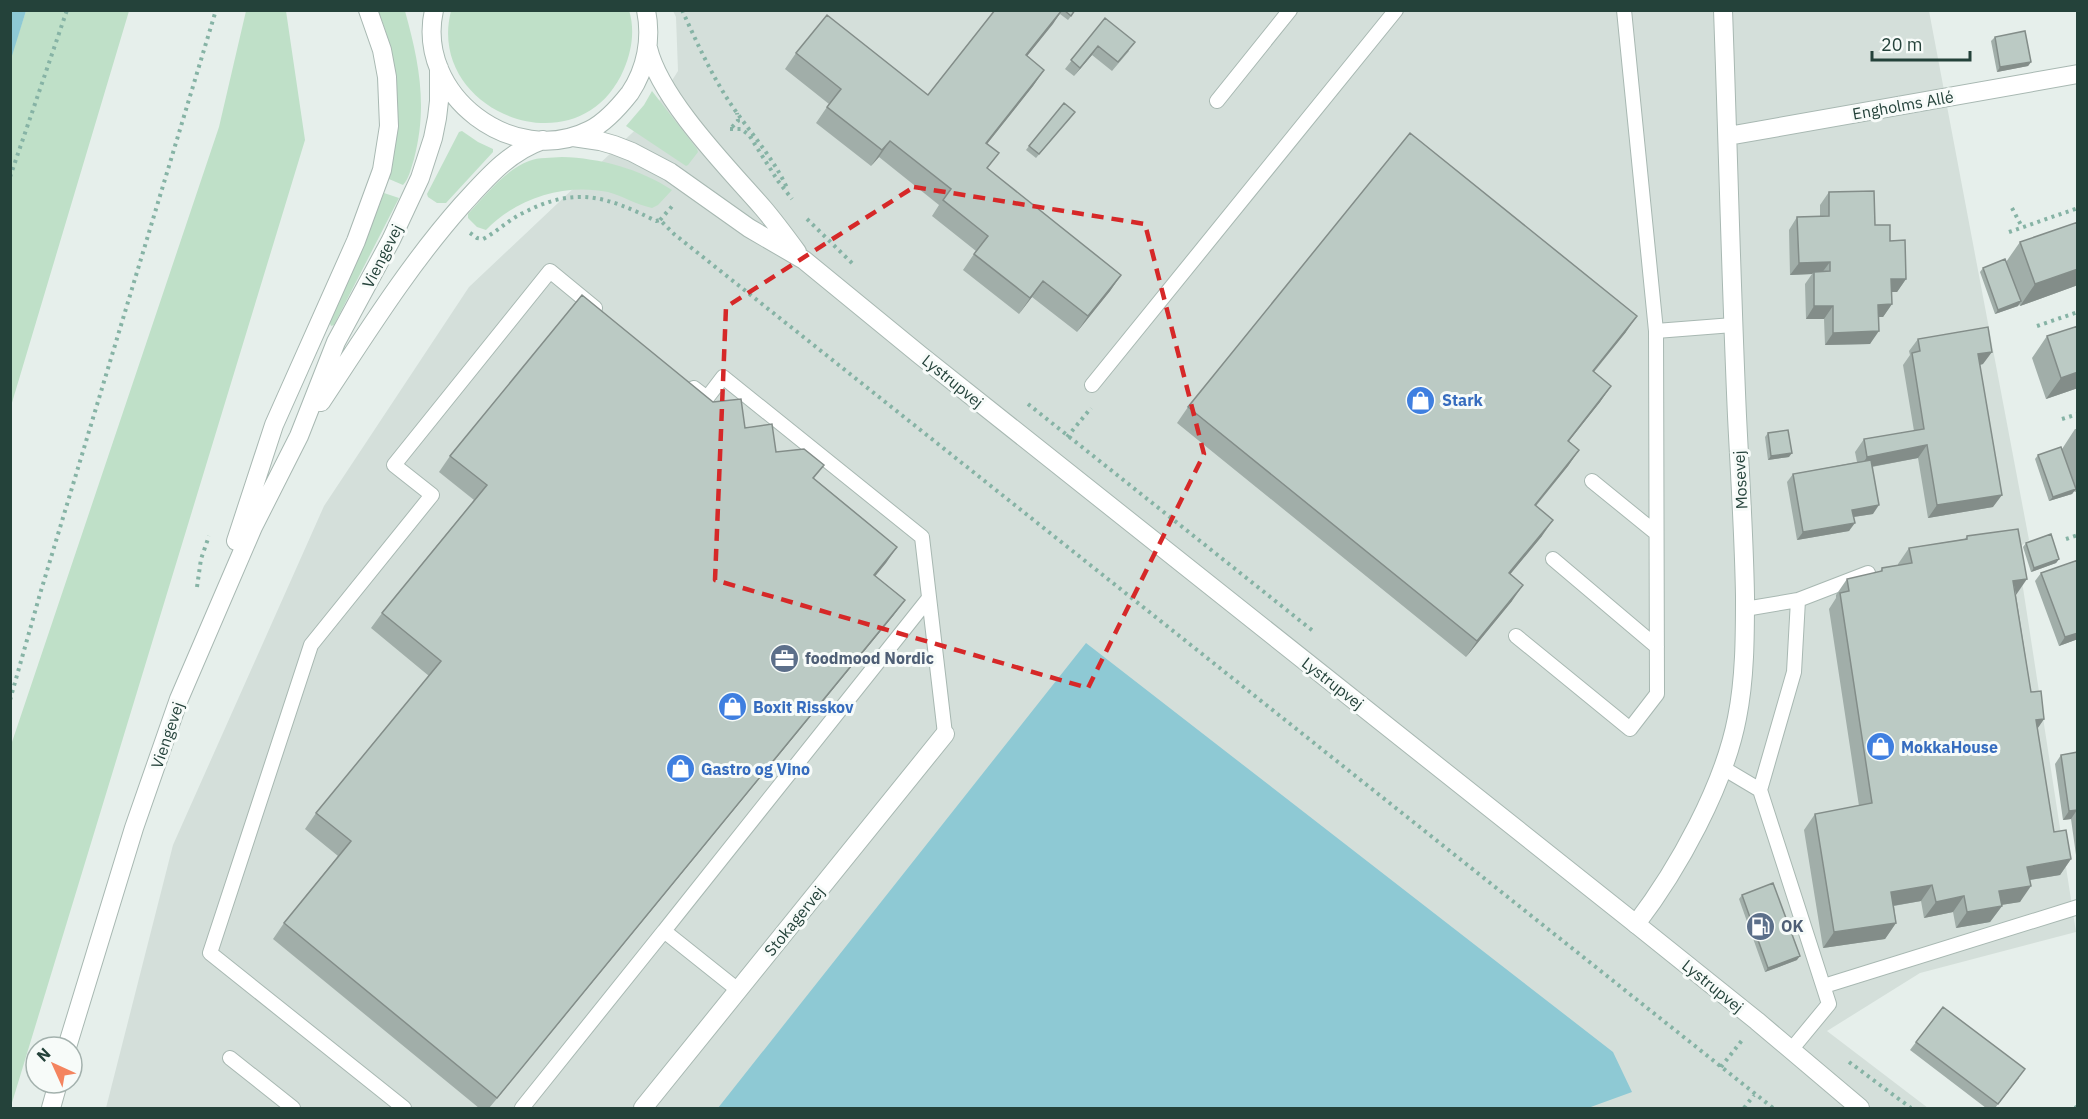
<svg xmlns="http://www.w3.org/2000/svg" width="2088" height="1119" viewBox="0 0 2088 1119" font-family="'IBM Plex Sans',sans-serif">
  <rect width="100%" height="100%" fill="#e6efeb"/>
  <!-- built -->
  <path fill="#d4dfda" d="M673 11H1929L2029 540 2017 549 2076 932 1920 973 1827 1031 1928 1108H106L173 845 324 506 469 287 649 117 678 71 676 17Z"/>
  <!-- green -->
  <path fill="#bfe0c8" d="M629 10C635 30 632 50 624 69 580 173 425 112 451 11Z
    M26 11H129L11 406 10 59Z
    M246 11H286L305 140 11 1106V745L219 127Z
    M378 11H405C419 62 428 106 414 159 411 168 409 179 403 185L389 179C391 165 395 152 396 138 400 97 395 49 378 11Z
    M652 91 697 149 698 152 688 165 686 166 626 126 644 105Z
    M462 131 478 142 493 149V152L446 203H437L428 197 427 194 459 132Z
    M562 157C600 158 640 169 672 190L658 205 652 208C637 205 623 196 608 192 564 183 517 198 486 230L477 227 468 218V214C485 196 505 170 529 161 539 157 551 158 562 157Z
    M384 193 399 198 334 325 331 326 329 321 362 249Z"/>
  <!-- water -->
  <path fill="#8ec9d4" d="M11 10 26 11 11 59 10 11Z
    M1086 643 1613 1052 1632 1092 1588 1108H718Z"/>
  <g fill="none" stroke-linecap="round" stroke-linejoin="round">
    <defs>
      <path id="service" d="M1624 10 1656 331
        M1217 101 1290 10
        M1092 385 1396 10
        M694 388 707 398 723 377 922 537 945 734
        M1592 481 1656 533
        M1553 559 1657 647
        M1745 609 1798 600 1868 573
        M1516 636 1630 729 1657 694 1656 331 1733 325
        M1723 768 1760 790 1829 1004 1791 1050
        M1760 790 1794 672 1798 600
        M664 931 929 598
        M1824 986 2078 907
        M230 1058 293 1108
        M404 1108 210 953 311 645 432 495 394 465 550 271 595 308
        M522 1108 664 931 738 990"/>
      <path id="minor" d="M1728 136 2078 74
        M1636 924C1678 869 1724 786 1737 718 1745 678 1745 636 1745 596 1744 536 1740 476 1737 416 1731 281 1728 146 1723 10
        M643 1108 945 734"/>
      <path id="tertiary" d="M434 10C415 95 513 169 590 130 606 122 619 107 630 93 646 69 652 39 646 10
        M648 48C660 99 728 168 763 208 775 222 786 237 797 252
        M573 137 600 141 614 145 632 152 670 172 749 228 804 260 920 355 1636 924 1757 1021 1860 1108
        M321 402C366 334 408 266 462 205 486 179 508 152 543 140
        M236 541 274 425 356 241 382 170 389 126 387 77 382 50 368 10
        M67 1047 134 828 179 699 253 527 299 436 336 342 391 240 420 178 433 138 437 118 439 101V68
        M51 1108 58 1083"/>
    </defs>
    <!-- service casing -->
    <use href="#service" stroke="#a8b8b2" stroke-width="16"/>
    <!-- minor casing -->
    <use href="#minor" stroke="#a8b8b2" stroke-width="20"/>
    <!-- tertiary casing -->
    <use href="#tertiary" stroke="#a8b8b2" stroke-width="20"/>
    <!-- path -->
    <path stroke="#86b3a5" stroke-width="4" stroke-dasharray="3 4.5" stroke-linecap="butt" d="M682 10C698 45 714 81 737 113 755 138 775 161 788 190
      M732 127 738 121 737 113
      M730 129H741L749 135 778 181 792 199
      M10 177 67 10
      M2012 208 2022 227
      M807 219 853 264
      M660 220 674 204
      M2009 232 2078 208
      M470 233 477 238 483 239C497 232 508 220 523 213 575 186 606 196 656 221L660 220 674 234 1773 1108
      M2037 326 2078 312
      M1028 404 1313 631
      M2062 419 2078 414
      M1067 437 1091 408
      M2066 539 2078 535
      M197 587 201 559 209 536
      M10 700 40 594 216 10
      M1849 1062 1911 1108
      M1721 1067 1743 1039
      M1744 1108 1754 1095
      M2075 1108 2078 1106"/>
    <!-- service -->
    <use href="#service" stroke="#fff" stroke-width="14"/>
    <!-- minor -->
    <use href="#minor" stroke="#fff" stroke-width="18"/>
    <!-- tertiary -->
    <use href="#tertiary" stroke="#fff" stroke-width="18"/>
  </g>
  <!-- wall -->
  <path fill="#a1aea9" d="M995 10H1076L1068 20 1060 14 1027 56 1044 70 1033 86 987 144 988 169 1121 275 1110 291 1077 332 1032 297 1019 314 963 270 976 251 932 216 939 205 879 157 871 166 816 123 829 104 785 69 796 53 928 95Z
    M1105 18 1129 51 1112 71 1092 55 1074 76 1065 69Z
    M1995 37 2031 62 2028 66 1997 72 1991 41Z
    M1072 116 1036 158 1026 150 1029 146Z
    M1829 192 1875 225 1890 241 1906 279 1897 292H1892V304L1883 317H1878L1870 344 1825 345 1824 319H1806L1805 284 1812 274 1790 275 1789 230 1797 217H1820V205Z
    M2020 242 2078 285 2020 306 2019 304 2018 306 1995 314 1980 272 1983 268 2006 262Z
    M1626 332 1594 372 1611 386 1600 402 1569 441 1579 450 1568 466 1536 506 1542 536 1510 574 1512 601 1466 657 1177 423 1188 407Z
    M2047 336 2078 388 2046 399 2032 358Z
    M1918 339 1983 364 1980 365 1993 507 1928 518 1918 458 1872 467 1873 514 1854 517 1849 531 1797 540 1787 482 1793 474 1857 462 1855 452 1864 439 1914 431 1903 365 1910 355 1909 351Z
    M745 428 776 452 824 465 814 478 897 547 875 576 905 600 893 616 489 1108H479L273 939 284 923 338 856 305 829 316 813 429 676 371 628 382 613 474 500 439 472 450 456Z
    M2075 429H2078V491L2075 492 2074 491 2072 494 2049 501 2035 459 2038 455 2062 449Z
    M1768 433 1789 457 1768 460 1765 437Z
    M1967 536 2016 595 2031 692 2044 719 2037 729 2054 832 2071 859 2060 875 2030 880 2020 902 2001 905 2002 906 1990 922 1956 928 1953 912 1924 918 1921 901 1894 906 1896 923 1885 939 1823 948 1804 830 1815 814 1859 806 1829 609 1836 598V595L1847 579 1880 572 1882 568 1898 566V564L1909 548 1965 539Z
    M2026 543 2059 559 2056 563 2031 572 2023 547Z
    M2078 560V639L2059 646 2035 581 2041 573Z
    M2078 752V855H2076L2071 819 2063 820 2055 764 2061 755Z
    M1742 895 1797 960 1765 972 1739 899Z
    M1916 1042 2019 1078 1995 1108H1986L1910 1050Z"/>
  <!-- shaded-wall -->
  <path fill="#838d89" d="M1062 10 1053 24 1015 71 1026 55Z
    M1098 46 1092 55 1074 76 1080 68Z
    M2031 62 2028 66 1997 72 2000 67Z
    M1044 70 1033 86 975 159 986 143Z
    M890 141 879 157 871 166 882 150Z
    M1830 262 1821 274 1814 272 1812 274 1790 275 1799 263Z
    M2078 269V285L2020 306 2035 284Z
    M1121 275 1110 291 1077 332 1088 316Z
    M1891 279H1906L1897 292H1882Z
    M1043 281 1032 297 1019 314 1030 298Z
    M2021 301 2018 306 1995 314 1998 310Z
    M1892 304 1883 317H1869L1878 305Z
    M1814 306H1833L1824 319H1806Z
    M1637 316 1626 332 1581 387 1593 371Z
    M1879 331 1870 344 1825 345 1833 333Z
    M1992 352 1983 364 1970 367 1978 354Z
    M2078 372V388L2046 399 2061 378Z
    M1611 386 1600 402 1557 456 1568 441Z
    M1927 445 1918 458 1859 469 1867 457Z
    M1579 450 1568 466 1523 521 1535 505Z
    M1792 453 1789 457 1768 460 1771 456Z
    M2076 489 2072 494 2049 501 2053 497Z
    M2002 495 1993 507 1928 518 1937 505Z
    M1879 505 1873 514 1846 518 1852 510Z
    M1553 520 1542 536 1498 589 1509 573Z
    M1855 523 1849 531 1797 540 1803 532Z
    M897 547 886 563 863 591 874 575Z
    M2059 559 2056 563 2031 572 2034 568Z
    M2027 579 2016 595 2013 581Z
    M1523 585 1512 601 1466 657 1477 641Z
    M905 600 893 616 489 1108 497 1098Z
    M2078 633V639L2059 646 2065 637Z
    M2044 719 2033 735 2036 720Z
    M2077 810 2071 819 2063 820 2069 811Z
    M2071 859 2060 875 2016 882 2027 867Z
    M1932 885 1921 901 1880 908 1891 892Z
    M2031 886 2020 902 1988 907 1999 891Z
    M1964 896 1953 912 1924 918 1936 902Z
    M2002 906 1990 922 1956 928 1967 912Z
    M1896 923 1885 939 1823 948 1834 932Z
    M1800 956 1797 960 1765 972 1768 968Z"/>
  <!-- building -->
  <path fill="#bbcac4" stroke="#838d89" stroke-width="1.5" d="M995 10H1062L1026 55 1044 70 986 143 999 153 987 168 1121 275 1088 316 1043 281 1030 298 974 254 988 236 943 200 951 189 890 141 882 150 827 107 841 89 796 53 827 15 928 95Z
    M1064 10H1075L1071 16Z
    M1105 18 1135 42 1118 62 1098 46 1080 68 1071 60Z
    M2025 31 2031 62 2000 67 1995 37Z
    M1064 103 1075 112 1039 154 1029 146Z
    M1410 133 1637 316 1593 371 1611 386 1568 441 1579 450 1535 505 1553 520 1509 573 1523 585 1477 641 1188 407Z
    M1874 191 1875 225H1890V241L1905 240 1906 279H1891L1892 304 1878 305 1879 331 1833 333V306H1814V272L1830 271V262L1799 263 1797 217 1829 216V192Z
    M2078 222V269L2035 284 2020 242Z
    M2005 259 2021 301 1998 310 1983 268Z
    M582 295 713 402 741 399 745 428 772 424 776 452 804 449 824 465 813 478 897 547 874 575 905 600 497 1098 284 923 351 841 316 813 441 661 382 613 487 485 450 456Z
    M2078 326V372L2061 378 2047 336Z
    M1988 327 1992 352 1978 354 2002 495 1937 505 1927 445 1867 457 1864 439 1924 429 1912 353 1920 351 1918 339Z
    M1788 430 1792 453 1771 456 1768 433Z
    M2061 447 2076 489 2053 497 2038 455Z
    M1871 460 1879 505 1852 510 1855 523 1803 532 1793 474Z
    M2018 529 2027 579 2013 581 2031 692 2041 691 2044 719 2036 720 2054 832 2066 830 2071 859 2027 867 2031 886 1999 891 2002 906 1967 912 1964 896 1936 902 1932 885 1891 892 1896 923 1834 932 1815 814 1872 803 1840 593 1849 591 1847 579 1882 571V568L1912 563 1909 548 1967 539V536Z
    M2051 534 2059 559 2034 568 2026 543Z
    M2078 560V633L2065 637 2041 573Z
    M2078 752V817L2077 810 2069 811 2061 755Z
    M1773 883 1800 956 1768 968 1742 895Z
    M1943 1007 2025 1069 1998 1104 1916 1042Z"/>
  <!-- marked area -->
  <path fill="none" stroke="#d62828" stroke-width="4.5" stroke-dasharray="12 8" stroke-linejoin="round" d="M914 187 1145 224 1204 454 1088 688 715 580 726 307Z"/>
  <!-- icons -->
  <defs>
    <symbol id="shop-disc" viewBox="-11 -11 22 22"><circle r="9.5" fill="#3f7fe0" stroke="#f7fbf9"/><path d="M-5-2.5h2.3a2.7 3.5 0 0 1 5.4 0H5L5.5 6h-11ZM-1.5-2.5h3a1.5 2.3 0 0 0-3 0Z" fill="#fff"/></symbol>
    <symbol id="office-disc" viewBox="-11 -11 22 22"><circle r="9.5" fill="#5c6f8a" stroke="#f7fbf9"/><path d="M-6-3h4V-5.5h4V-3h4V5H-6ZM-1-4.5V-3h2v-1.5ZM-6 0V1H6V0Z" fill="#fff"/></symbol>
    <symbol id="fuel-disc" viewBox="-11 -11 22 22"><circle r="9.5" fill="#5c6f8a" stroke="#f7fbf9"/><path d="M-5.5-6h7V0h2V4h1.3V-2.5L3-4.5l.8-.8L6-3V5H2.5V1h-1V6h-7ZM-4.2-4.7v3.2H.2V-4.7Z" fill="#fff"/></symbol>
  </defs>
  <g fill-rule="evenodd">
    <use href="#shop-disc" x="1404" y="384" width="33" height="33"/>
    <use href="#office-disc" x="768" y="642" width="33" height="33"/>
    <use href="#shop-disc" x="716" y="690" width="33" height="33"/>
    <use href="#shop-disc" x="1864" y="730" width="33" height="33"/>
    <use href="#shop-disc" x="664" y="752" width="33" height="33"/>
    <use href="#fuel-disc" x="1744" y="910" width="33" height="33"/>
  </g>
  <g text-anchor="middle" stroke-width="6" stroke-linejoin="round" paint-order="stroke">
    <!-- street labels -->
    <g font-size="16" fill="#24423a" stroke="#f7fbf9">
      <text transform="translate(1903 105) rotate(-10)" y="6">Engholms Allé</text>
      <text transform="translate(382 256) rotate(-63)" y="6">Viengevej</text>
      <text transform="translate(953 381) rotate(39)" y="6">Lystrupvej</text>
      <text transform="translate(1740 480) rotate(-93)" y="6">Mosevej</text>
      <text transform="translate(1333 683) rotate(38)" y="6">Lystrupvej</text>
      <text transform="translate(167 735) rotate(-71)" y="6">Viengevej</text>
      <text transform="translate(794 921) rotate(-51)" y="6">Stokagervej</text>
      <text transform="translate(1713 986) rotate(39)" y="6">Lystrupvej</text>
    </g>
    <!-- shop labels -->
    <g font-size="16" font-weight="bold" fill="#366cbe" stroke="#f7fbf9" text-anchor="start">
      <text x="1442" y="406">Stark</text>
      <text x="753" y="713">Boxit Risskov</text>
      <text x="1901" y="753">MokkaHouse</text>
      <text x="701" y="775">Gastro og Vino</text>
    </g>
    <!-- service labels -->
    <g font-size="16" font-weight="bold" fill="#4e5e75" stroke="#f7fbf9" text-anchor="start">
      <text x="805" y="664">foodmood Nordic</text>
      <text x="1781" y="932">OK</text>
    </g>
  </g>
  <!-- border -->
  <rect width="2088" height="1119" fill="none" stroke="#24423a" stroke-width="24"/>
  <!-- north arrow -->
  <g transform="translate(54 1065) rotate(315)"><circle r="28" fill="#f7fbf9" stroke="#a3b1ad" stroke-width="1.5"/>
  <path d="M0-4.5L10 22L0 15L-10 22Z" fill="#f4845f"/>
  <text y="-9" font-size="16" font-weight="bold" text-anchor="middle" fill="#24423a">N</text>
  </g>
  <!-- scale -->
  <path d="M1872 51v9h98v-9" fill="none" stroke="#24423a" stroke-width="3"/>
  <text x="1881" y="51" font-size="18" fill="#24423a" stroke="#f7fbf9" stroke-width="4.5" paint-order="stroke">20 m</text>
</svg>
